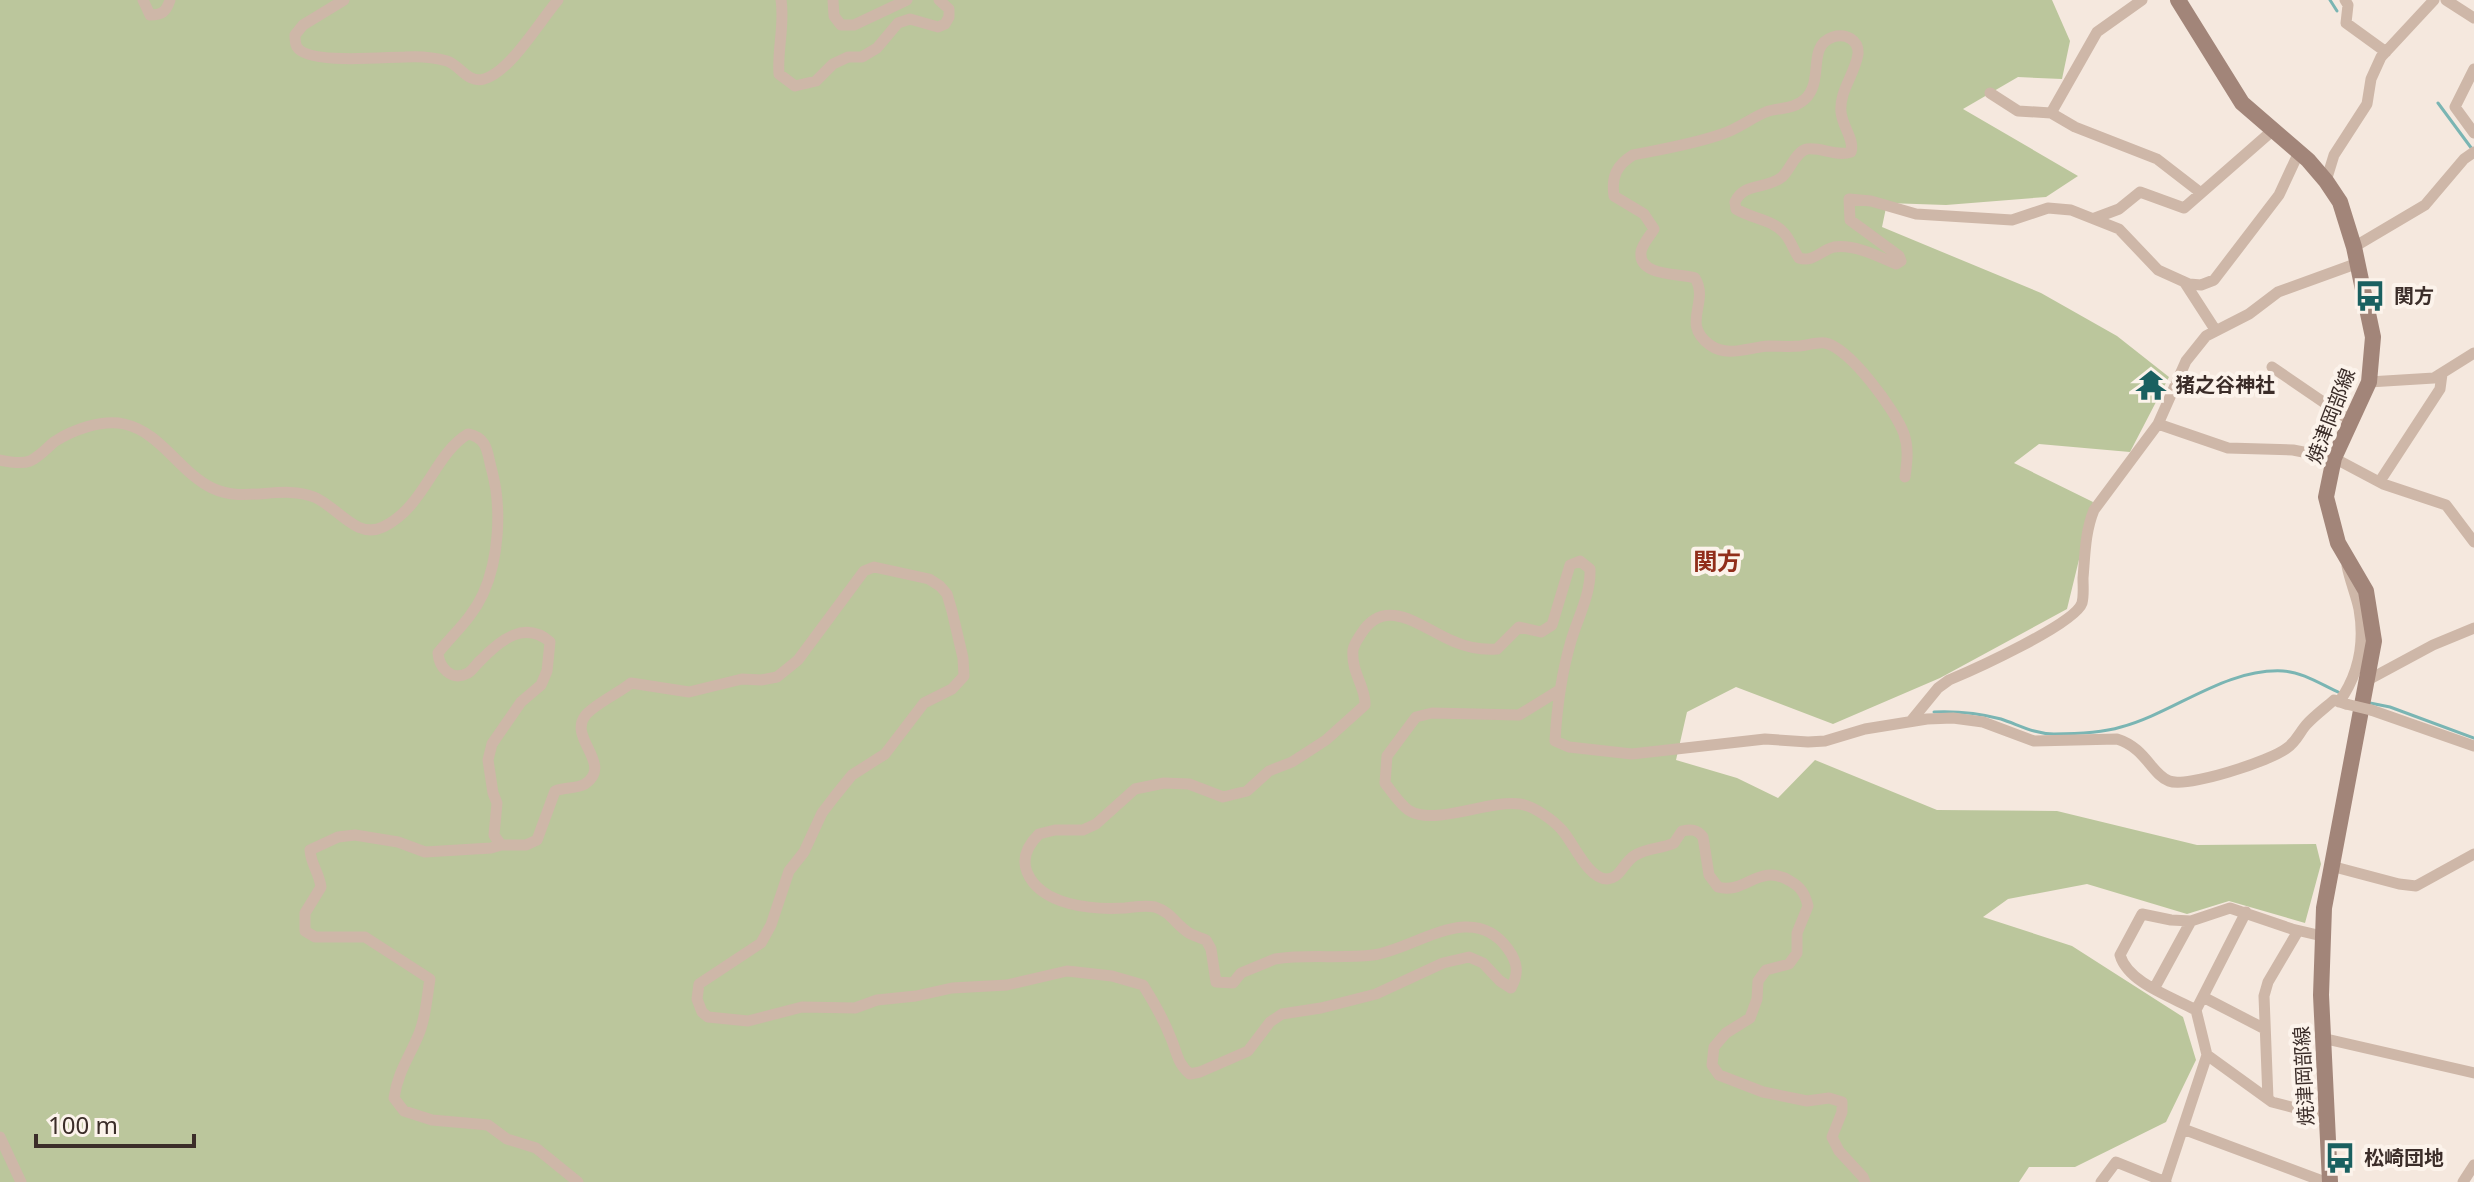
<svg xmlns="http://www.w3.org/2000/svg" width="2474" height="1182" viewBox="0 0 2474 1182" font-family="'Noto Sans','Noto Sans JP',sans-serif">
  <rect width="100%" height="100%" fill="#f5e8de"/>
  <!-- green -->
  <path fill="#bbc69c" d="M0 0H2052L2070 41 2062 79 2018 77 1963 109 2078 176 2046 197 1946 205 1887 203 1882 227 2041 293 2117 336 2169 377 2130 452 2039 444 2014 463 2093 502 2067 609 1940 678 1833 724 1736 687 1687 712 1676 760 1737 778 1778 798 1815 760 1937 810 2057 811 2197 845 2316 844 2321 864 2305 923 2229 901 2187 914 2087 884 2008 899 1983 917 2072 946 2183 1017 2196 1060 2166 1122 2075 1167H2029L2019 1182H0Z"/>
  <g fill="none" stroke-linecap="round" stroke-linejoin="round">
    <!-- stream -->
    <path stroke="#7ab5b3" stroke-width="3" d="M2330 0 2337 11
      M2438 103 2472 149
      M2370 703 2390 707 2474 738
      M1934 712C1958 711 1978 713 2001 719 2019 725 2035 734 2054 734 2075 734 2101 733 2121 727 2174 713 2225 668 2283 671 2303 672 2322 685 2340 693"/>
    <!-- street -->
    <path stroke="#ceb7a8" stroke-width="11" d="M143 0 150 15C162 15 166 12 170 0
      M344 0 303 25 295 35C295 39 295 44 297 47 308 65 385 57 405 57 419 56 433 57 447 61 460 65 468 84 484 79 510 72 540 21 558 0
      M781 0C785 25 777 49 779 74L795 86 816 81 833 64 848 57H862L877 48 898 23 910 19 938 27 945 24 949 17V9L939 0
      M833 0 834 16 841 25H854L907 0
      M2345 0 2348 5 2346 23 2386 52
      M2446 0 2474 18
      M2474 69 2455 107 2474 133
      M1990 93 2018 111 2051 113 2075 127 2157 159 2201 193
      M2051 113 2097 32 2142 0
      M2326 181 2334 155 2367 104 2371 79 2381 57 2434 0
      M2095 218 2119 209 2140 192 2184 208 2272 131
      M2354 247 2425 205 2464 159 2474 152
      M2185 283 2216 331
      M2272 367 2351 421
      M2369 382 2434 378 2474 353
      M2158 424 2228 448 2293 450 2334 458 2383 484 2446 505 2474 542
      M0 460C9 462 22 464 30 461 39 457 47 448 54 442 72 430 102 419 124 424 161 432 179 472 212 488 245 504 281 484 314 497 337 506 356 540 383 527 425 507 434 454 468 434 489 438 487 454 492 471 502 508 499 559 483 594 472 618 454 633 438 653 439 667 451 682 468 673 472 671 477 663 481 660 500 640 525 620 550 642L547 671 541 685 521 702 492 744 488 760 493 793 497 803 494 835 501 845H526L537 840 555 791C565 787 576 789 585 784 614 765 568 738 585 716 593 705 619 693 631 683L689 692 742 679 761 680 777 677 798 660 864 571 874 567 929 579 940 586 947 594 952 611 963 658 964 676 952 689 924 703 885 754 852 775 835 796 822 813 804 852 789 871 771 925 761 943 699 984 697 999 702 1012 708 1017 748 1021 802 1007 855 1008 877 1000 916 996 952 988 1007 985 1067 971 1112 976 1143 985C1153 1001 1163 1018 1170 1036 1177 1051 1176 1062 1190 1074L1200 1072 1248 1051 1270 1022 1282 1014 1321 1008 1376 994 1443 963 1469 957 1483 963 1500 981 1511 988C1519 973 1518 963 1508 949 1472 899 1416 949 1373 955 1340 959 1307 954 1275 959L1241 973 1233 983 1216 982 1211 949 1206 940C1201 938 1194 936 1189 933 1176 925 1171 912 1155 907 1145 905 1135 907 1125 908 1093 910 1041 906 1027 872 1021 857 1029 844 1039 834L1055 830H1083L1096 824 1135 789 1164 783 1189 784 1223 797 1247 791 1269 771 1292 762 1326 740 1365 705C1366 687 1351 673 1353 650 1354 644 1358 639 1361 634 1386 593 1424 630 1455 642 1469 648 1482 650 1497 649L1519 627 1541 632 1552 625 1570 565 1580 561 1590 569C1591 594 1578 617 1571 641 1561 675 1557 705 1555 741L1569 747 1632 754 1765 739 1808 742 1825 741 1865 729 1927 719 1953 718 1983 722 2034 741 2117 739C2146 748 2151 774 2169 781 2187 788 2271 761 2287 748 2297 741 2299 733 2306 725 2314 716 2325 708 2334 700L2346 704
      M1905 477C1907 462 1909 449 1904 434 1896 411 1849 347 1825 343 1818 342 1808 345 1800 346 1790 347 1780 346 1769 346 1749 347 1728 358 1710 345 1680 323 1710 303 1695 278 1681 273 1638 277 1641 252 1642 244 1650 236 1654 229L1644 214 1614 196C1611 176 1617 165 1633 155 1663 149 1694 144 1722 134 1738 129 1751 118 1766 112 1780 107 1793 110 1805 99 1825 80 1806 46 1833 37 1846 33 1859 40 1858 54 1855 74 1839 91 1841 112 1842 126 1855 140 1851 152 1836 157 1822 147 1807 149 1796 151 1790 170 1782 177 1766 190 1744 182 1735 202L1736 209C1752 219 1773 219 1785 234 1791 241 1794 251 1799 258 1813 263 1821 250 1834 247 1854 244 1878 256 1896 264L1901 261 1899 256 1850 220 1849 199 1871 201 1916 214 2012 220 2048 208 2071 210 2119 229 2158 270 2189 284 2201 285 2214 280 2279 195 2299 152
      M2380 481 2440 389 2442 374
      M2368 680 2433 645 2474 628
      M1558 691 1519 715 1432 713 1416 717 1387 756 1385 783C1392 792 1401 806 1410 811 1435 826 1491 799 1520 804 1534 806 1553 820 1562 830 1573 842 1588 879 1607 879 1621 878 1623 863 1634 856 1646 848 1661 849 1674 843L1682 831C1691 829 1697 829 1703 837L1709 875 1718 887C1745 895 1759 862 1790 881 1801 887 1805 894 1808 906L1797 933V953L1789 964 1766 970 1758 981 1757 999 1750 1018 1726 1033 1714 1047 1712 1065 1719 1075 1763 1092 1807 1101 1829 1098 1842 1102V1112L1832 1137 1839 1151 1863 1177 1865 1182
      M2339 702C2359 674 2365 643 2359 609 2356 595 2350 581 2347 566
      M2371 710 2474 746
      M1911 721 1938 688 1949 680C1973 670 2075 624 2082 603 2084 595 2083 586 2083 578 2085 555 2085 532 2094 510L2158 424 2186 361 2206 336 2249 314 2278 292 2358 263
      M501 845 491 848 425 852 398 842 355 835 338 837 310 850C311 865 319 872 321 887L305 913V931L315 937H365L430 979C427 996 426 1015 420 1031 411 1055 398 1070 394 1098L404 1111 432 1120 488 1125 507 1139 536 1148 578 1182
      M2331 866 2399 884 2416 886 2474 854
      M2155 987 2191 921
      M2203 997 2265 1029
      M2196 1010 2246 912
      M2322 1038 2474 1073
      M2207 1055 2196 1010C2172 997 2128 983 2120 955L2142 914 2171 920 2191 921 2230 908 2292 929 2322 936
      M2268 1099 2264 996 2268 982 2298 931
      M2183 1129 2325 1182
      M0 1137 21 1182
      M2101 1182 2116 1162 2166 1182
      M2165 1182 2207 1055 2272 1102 2326 1116
      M2463 1182 2474 1165"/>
    <!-- secondary -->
    <path stroke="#a28579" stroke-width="16" d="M2178 0 2242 103 2308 160 2326 181 2340 202 2354 247 2373 337 2369 382 2334 458 2326 497 2338 543 2366 591 2374 641 2324 908 2321 995 2330 1182"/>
    <!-- street-bridge -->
    <path stroke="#ceb7a8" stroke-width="11" d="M2346 704 2371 710"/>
  </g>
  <!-- icons -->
  <defs>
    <symbol id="bus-bare" viewBox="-9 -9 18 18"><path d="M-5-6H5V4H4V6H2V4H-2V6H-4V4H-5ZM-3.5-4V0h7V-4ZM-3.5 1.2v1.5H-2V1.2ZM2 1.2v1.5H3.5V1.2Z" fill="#1a6060" stroke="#fcf3eb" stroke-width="2.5" paint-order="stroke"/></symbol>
    <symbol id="temple-bare" viewBox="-9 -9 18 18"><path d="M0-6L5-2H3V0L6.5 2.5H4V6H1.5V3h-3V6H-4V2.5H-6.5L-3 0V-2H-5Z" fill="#1a6060" stroke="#fcf3eb" stroke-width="2.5" paint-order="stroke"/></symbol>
  </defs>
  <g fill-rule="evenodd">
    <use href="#bus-bare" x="2348" y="274" width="44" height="44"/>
    <use href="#temple-bare" x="2129" y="363" width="44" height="44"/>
    <use href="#bus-bare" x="2318" y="1136" width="44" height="44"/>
  </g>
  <g text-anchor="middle" stroke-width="8" stroke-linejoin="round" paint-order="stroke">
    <!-- poi labels -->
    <g font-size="20" font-weight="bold" fill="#3b2d29" stroke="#fcf3eb" text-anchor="start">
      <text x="2394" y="303">関方</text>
      <text x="2175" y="392">猪之谷神社</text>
      <text x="2364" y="1165">松崎団地</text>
    </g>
    <!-- street labels -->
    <g font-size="20" fill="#3b2d29" stroke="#fcf3eb">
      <text transform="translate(2331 416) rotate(-69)" y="7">焼津岡部線</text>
      <text transform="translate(2304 1076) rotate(-93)" y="7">焼津岡部線</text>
    </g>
    <!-- quarter labels -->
    <g font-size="24" font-weight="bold" fill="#912e1b" stroke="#fcf3eb">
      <text x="1717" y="570">関方</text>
    </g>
  </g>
  <!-- scale -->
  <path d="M36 1134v12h158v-12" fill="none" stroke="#3b2d29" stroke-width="4"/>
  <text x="48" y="1134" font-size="24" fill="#3b2d29" stroke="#fcf3eb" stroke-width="6" paint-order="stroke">100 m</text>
</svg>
